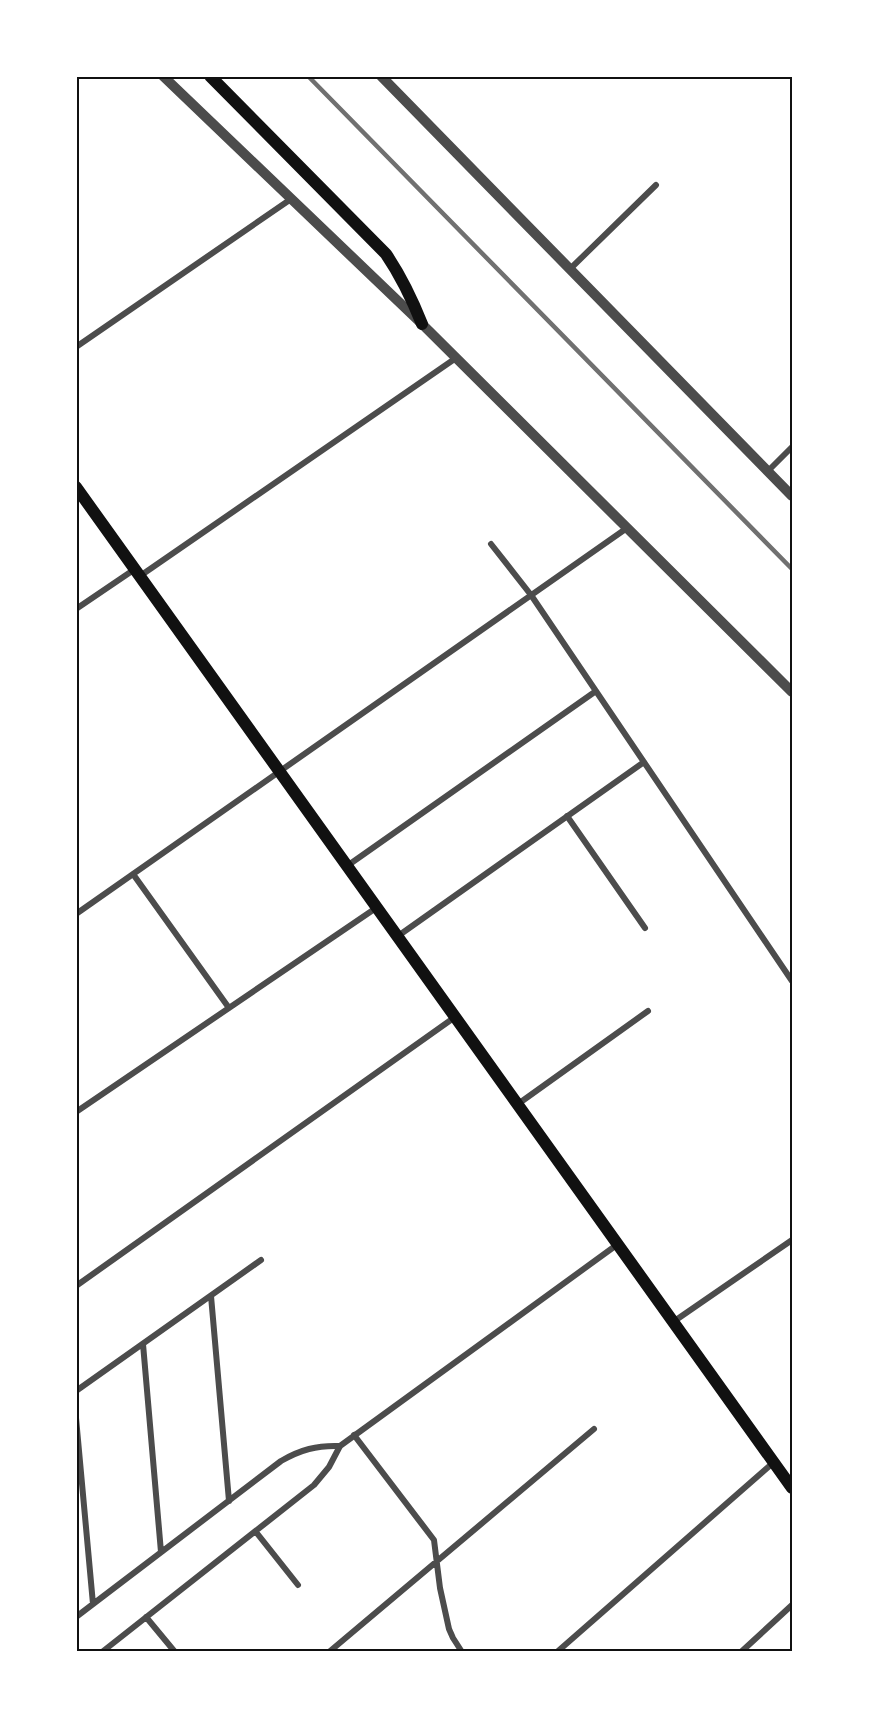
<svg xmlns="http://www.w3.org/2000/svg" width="869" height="1728" viewBox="0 0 869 1728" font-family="Roboto,sans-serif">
  <rect width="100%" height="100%" fill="#fff"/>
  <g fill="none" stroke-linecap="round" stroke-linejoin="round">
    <!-- minor -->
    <path stroke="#4c4c4c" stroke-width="6" d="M570 269 656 185
      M76 347 291 199
      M768 471 792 447
      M491 544 531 595 792 981
      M140 576 456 358
      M76 609 135 569
      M567 816 645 928
      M347 866 596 691
      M133 874 229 1008
      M76 914 627 528
      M398 936 644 762
      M518 1104 648 1011
      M76 1112 376 908
      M76 1286 455 1017
      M211 1296 229 1501
      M673 1322 792 1240
      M143 1344 161 1552
      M76 1391 261 1260
      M76 1418 93 1604
      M354 1435 434 1540 440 1588 449 1629 453 1638 462 1652
      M256 1532 298 1585
      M76 1617 281 1461C300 1450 317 1445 340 1446
      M146 1617 175 1652
      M102 1652 314 1485 329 1467 340 1446 618 1244
      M329 1652 594 1429
      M557 1652 774 1462
      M741 1652 792 1605"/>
    <!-- tertiary -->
    <path stroke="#4c4c4c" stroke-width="10" d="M163 76 422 324 792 692
      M381 76 792 496"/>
    <!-- secondary -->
    <path stroke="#111" stroke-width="12" d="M210 76 386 254C401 276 412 299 422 324
      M76 487 792 1488"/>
    <!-- rail -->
    <path stroke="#707070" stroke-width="4.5" d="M308 76 792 569"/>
  </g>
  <!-- border -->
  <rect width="869" height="1728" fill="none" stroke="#ffffff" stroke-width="156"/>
  <rect x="78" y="78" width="713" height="1572" fill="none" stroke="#111" stroke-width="2"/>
</svg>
